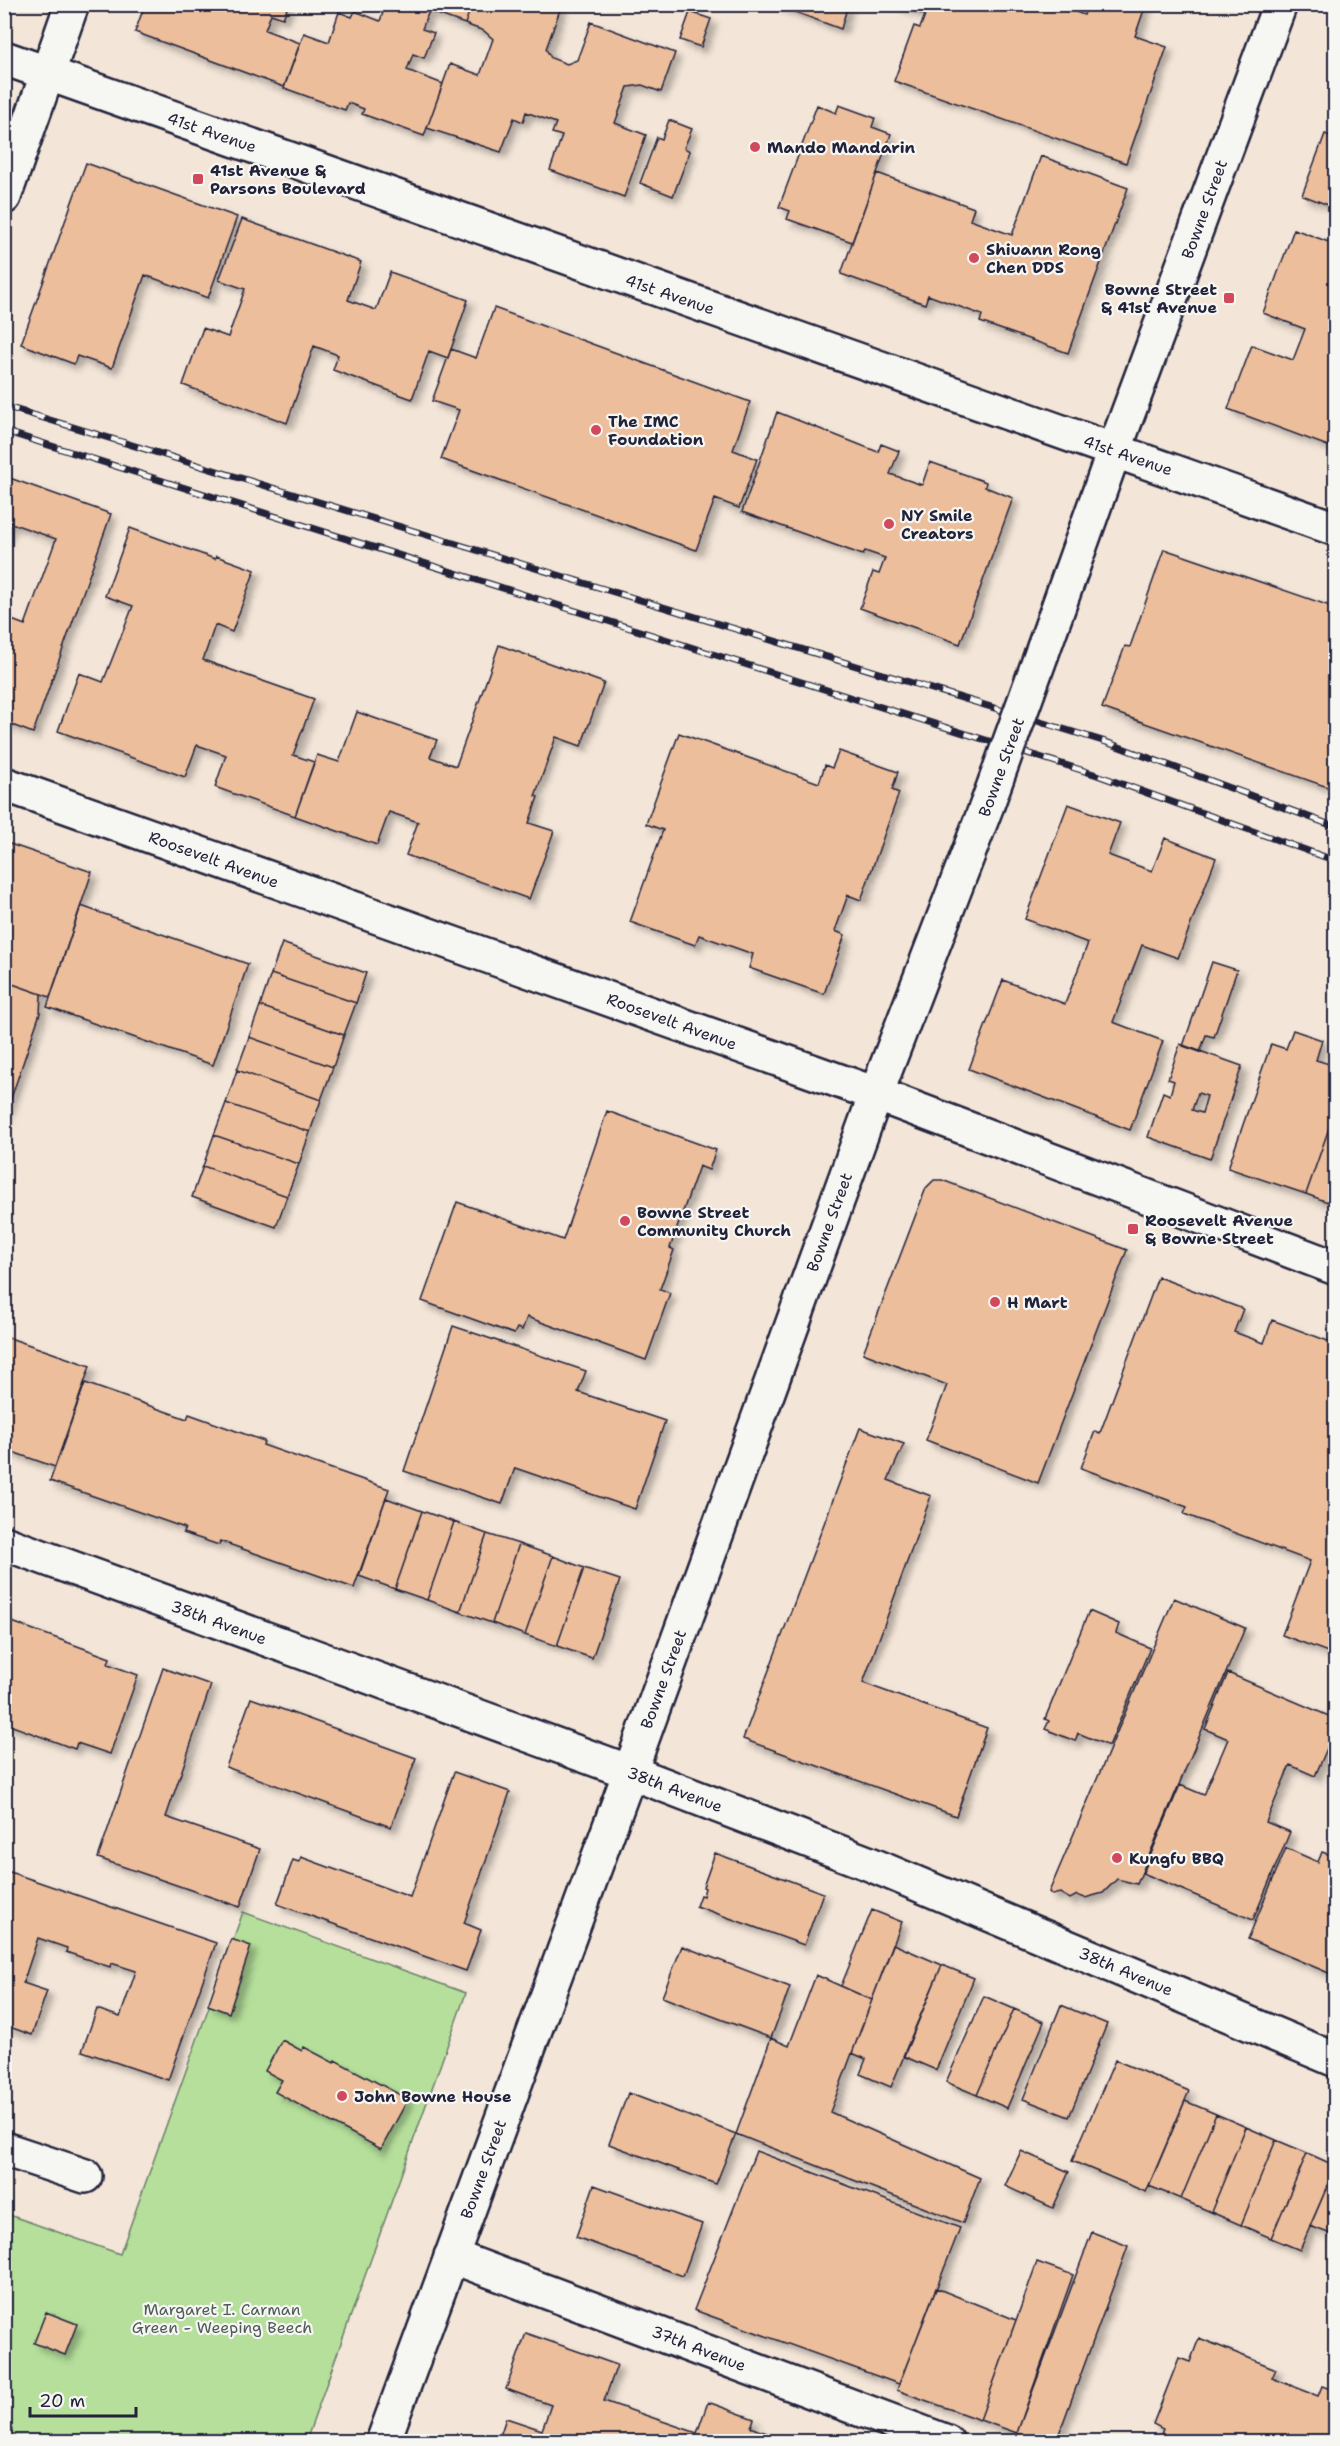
<svg xmlns="http://www.w3.org/2000/svg" width="1340" height="2446" viewBox="0 0 1340 2446" font-family="'Shantell Sans',sans-serif">
  <defs>
    <filter id="shadow"><feDropShadow dx="5.5" dy="5.5" stdDeviation="3" flood-color="#0004"/></filter>
  </defs>
  <rect width="100%" height="100%" fill="#f3e5d8"/>
  <filter id="ink" filterUnits="userSpaceOnUse"><feTurbulence type="fractalNoise" baseFrequency=".0167" numOctaves="2"/><feDisplacementMap in="SourceGraphic" scale="12" xChannelSelector="R" yChannelSelector="G"/><feConvolveMatrix kernelMatrix="1 2 1 2 8 2 1 2 1" color-interpolation-filters="sRGB"/></filter>
  <g filter="url(#ink)">
    <!-- green -->
    <path fill="#b5df9b" stroke="#6c806b" stroke-width="1.5" d="M243 1912 466 1993 306 2441H5L4 2213 120 2254Z"/>
    <!-- building -->
    <path fill="#ecbe9c" stroke="#22223b" stroke-width="1.5" fill-rule="evenodd" filter="url(#shadow)" d="M145 4H289L283 18 271 14 265 30 300 43 284 87 135 32Z
      M378 4H472L465 24 429 11 422 29 434 33 424 58 413 54 407 70 443 84 424 136 362 114 364 109 348 103 345 110 284 88 304 33 329 42 339 12 352 17 355 11 380 21 385 7Z
      M472 4H562L546 49 551 58 567 64 577 60 591 22 675 53 661 92 642 85 628 87 615 123 646 135 624 197 550 170 562 136 552 133 556 123 526 112 523 122 514 118 501 152 427 128 450 64 480 75 493 39 484 31 465 24Z
      M848 4 841 29 776 5V4Z
      M895 4H1054L1084 15 1087 6 1084 4H1146L1135 36 1167 47 1126 163 894 81 914 26 920 28 925 15Z
      M690 12 711 19 701 47 680 40Z
      M817 105 836 113 839 105 875 118 872 127 891 134 852 242 787 219 790 211 779 207Z
      M669 120 692 129 684 148 690 151 673 196 640 183 657 137 662 139Z
      M1325 134 1336 138V208L1302 195Z
      M1041 156 1128 188 1068 353 980 322 982 315 928 295 925 304 841 274 877 173 974 208 970 220 1012 235Z
      M86 163 237 217 208 298 145 275 112 368 77 356 74 364 21 344Z
      M242 219 361 262 348 300 376 310 390 272 468 300 448 358 429 351 412 399 333 370 338 355 314 346 287 423 183 385 203 328 228 337 245 289 219 280Z
      M1294 229 1334 244 1336 240V426L1328 446 1228 409 1252 345 1293 360 1305 329 1263 313Z
      M494 308 750 402 733 450 757 459 739 508 715 499 696 550 441 459 459 410 432 401 451 349 476 358Z
      M777 412 878 452 881 444 899 451 890 474 922 485 930 462 986 482 985 487 1013 498 960 644 860 608 873 572 879 574 885 558 865 551 863 555 742 512Z
      M4 476 111 514 33 733 4 722V617L25 625 56 539 11 523 4 541Z
      M130 528 215 559 216 556 255 570 232 632 215 625 203 660 314 699 293 755 314 762 295 816 215 787 226 755 197 745 185 777 58 731 79 673 103 682 133 606 105 596Z
      M1164 549 1336 608V790L1102 708 1125 646 1130 647Z
      M499 645 604 683 581 746 556 737 535 796 538 797 529 823 554 831 529 899 406 855 418 822 389 812 377 845 295 816 317 755 339 762 357 712 437 740 430 757 456 766Z
      M679 733 819 783 825 765 832 768 839 751 898 772 892 790 899 793 861 900 848 895 835 931 845 935 824 994 749 968 753 954 699 935 695 945 630 922 663 830 646 824Z
      M1068 804 1120 823 1108 855 1152 871 1165 838 1216 858 1178 958 1142 945 1113 1022 1163 1041 1130 1130 969 1069 1003 980 1065 1004 1088 943 1025 919Z
      M4 842 92 872 50 997 4 981Z
      M81 906 248 964 213 1065 47 1007Z
      M282 943 366 973 356 1003 271 974Z
      M1212 962 1237 970 1214 1037 1206 1035 1200 1052 1183 1046Z
      M271 974 356 1003 344 1035 260 1006Z
      M4 981 41 994 40 1013 4 1119Z
      M260 1006 344 1035 333 1067 249 1037Z
      M1293 1030 1322 1040 1316 1060 1336 1066V1108L1306 1194 1228 1168 1271 1044 1286 1049Z
      M249 1037 333 1067 321 1100 237 1070Z
      M1180 1044 1242 1066 1210 1159 1148 1137 1163 1092 1170 1095 1174 1081 1168 1079ZM1198 1093 1207 1096 1202 1113 1192 1110Z
      M237 1070 321 1100 310 1132 226 1103Z
      M226 1103 310 1132 299 1164 214 1135Z
      M1336 1108V1205L1306 1194Z
      M607 1111 716 1150 709 1170 699 1166 670 1248 674 1250 660 1289 670 1293 646 1360 527 1317 522 1330 517 1328 514 1334 422 1301 457 1202 563 1240Z
      M214 1135 299 1164 287 1196 203 1166Z
      M203 1166 287 1196 276 1227 192 1197Z
      M934 1180H942L1127 1250 1038 1483 926 1440 947 1385 863 1353 926 1188Z
      M1158 1277 1243 1309 1234 1332 1264 1343 1272 1320 1336 1344V1655L1282 1635 1310 1561 1184 1514 1187 1507 1081 1468 1095 1431 1100 1433Z
      M453 1326 586 1371 578 1392 665 1421 635 1509 515 1468 502 1504 404 1471Z
      M4 1336 90 1366 55 1467 4 1449Z
      M85 1383 187 1419 189 1414 264 1441 263 1445 389 1489 354 1588 220 1541 219 1545 183 1533 185 1528 50 1481Z
      M860 1428 904 1444 888 1480 931 1496 863 1683 987 1728 956 1816 743 1739Z
      M386 1498 422 1511 395 1589 359 1576Z
      M422 1511 454 1522 427 1600 395 1589Z
      M454 1522 487 1534 460 1612 427 1600Z
      M487 1534 519 1544 492 1623 460 1612Z
      M519 1544 553 1556 525 1635 492 1623Z
      M553 1556 584 1568 557 1646 525 1635Z
      M584 1568 620 1580 592 1658 557 1646Z
      M1174 1598 1245 1628 1137 1884 1117 1879 1103 1893 1085 1898 1077 1895 1070 1899 1060 1893 1052 1895 1049 1892Z
      M1089 1611 1119 1624 1116 1633 1150 1648 1109 1746 1078 1733 1075 1741 1045 1729 1049 1721 1045 1719Z
      M4 1619 110 1658 108 1664 138 1675 110 1754 77 1743 75 1749 4 1723Z
      M163 1668 211 1685 166 1817 260 1849 240 1907 98 1858Z
      M1228 1673 1336 1719V1728L1315 1776 1290 1765 1266 1822 1290 1832 1253 1920 1143 1873 1180 1785 1204 1795 1228 1739 1205 1729Z
      M251 1698 416 1758 391 1827 226 1767Z
      M454 1772 510 1792 464 1923 481 1930 466 1971 277 1904 293 1860 299 1862 301 1857 410 1897Z
      M1286 1848 1318 1862 1322 1852 1336 1857V1976L1248 1939Z
      M715 1853 823 1893 804 1945 696 1906 700 1895 703 1896 705 1888 703 1887Z
      M4 1870 216 1943 168 2080 82 2051 97 2009 120 2017 136 1971 111 1963 110 1967 66 1952 67 1948 38 1938 23 1983 47 1991 32 2035 4 2025Z
      M872 1910 902 1922 872 2000 841 1986Z
      M231 1939 251 1946 229 2013 208 2005Z
      M893 1944 942 1965 891 2087 860 2074 866 2059 852 2053Z
      M682 1946 790 1987 771 2038 662 1997Z
      M942 1965 974 1978 936 2070 903 2056Z
      M816 1975 872 2000 830 2112 980 2178 963 2223 736 2134 771 2038 789 2046Z
      M984 1996 1014 2009 977 2095 946 2082Z
      M1061 2005 1107 2024 1069 2117 1023 2099Z
      M1014 2009 1044 2022 1007 2108 977 2095Z
      M282 2040 302 2051 304 2047 334 2063 335 2060 408 2099 381 2149 275 2092 282 2080 265 2071Z
      M1115 2060 1189 2091 1146 2192 1072 2161Z
      M628 2093 736 2134 716 2184 609 2144Z
      M1185 2101 1216 2114 1181 2199 1149 2186Z
      M1216 2114 1246 2127 1211 2212 1181 2199Z
      M1246 2127 1276 2140 1241 2225 1211 2212Z
      M1276 2140 1307 2153 1271 2238 1241 2225Z
      M756 2151 960 2228 899 2384 694 2310Z
      M1021 2151 1069 2172 1053 2208 1005 2186Z
      M1307 2153 1336 2166 1300 2250 1271 2238Z
      M1336 2166V2236L1310 2226Z
      M594 2185 702 2224 683 2276 576 2237Z
      M1092 2232 1128 2246 1056 2442H1041L1017 2433Z
      M1037 2262 1073 2275 1017 2433 980 2420Z
      M936 2288 1016 2320 980 2420 897 2390Z
      M46 2312 77 2324 65 2355 34 2343Z
      M526 2333 617 2365 604 2401 697 2433 708 2402 754 2419 751 2427 790 2442H498L506 2418 542 2430 551 2405 506 2389Z
      M1199 2338 1276 2369 1272 2378 1318 2396 1322 2386 1336 2391V2442H1158L1163 2429 1153 2424 1179 2358 1190 2362Z"/>
    <g fill="none" stroke-linecap="round" stroke-linejoin="round">
      <defs>
        <path id="minor" d="M4 58 1336 529
          M4 197 72 4
          M1042 653 1114 451 1280 4
          M4 784 876 1094 1336 1268
          M4 1543 630 1772 870 1864 1336 2060
          M4 2149 85 2176
          M451 2256 947 2442
          M383 2442 630 1772 876 1094 987 805"/>
      </defs>
      <!-- minor casing -->
      <use href="#minor" stroke="#22223b" stroke-width="38"/>
      <!-- minor -->
      <use href="#minor" stroke="#f6f6f2" stroke-width="33"/>
      <defs>
        <path id="rail" d="M4 406 1106 742 1336 827
          M4 431 1097 775 1336 861"/>
      </defs>
      <!-- rail casing -->
      <use href="#rail" stroke="#22223b" stroke-width="7"/>
      <!-- rail -->
      <use href="#rail" stroke="#f6f6f2" stroke-width="4.5" stroke-dasharray="14" stroke-linecap="butt"/>
      <defs>
        <path id="minor-bridge" d="M987 805 1042 653"/>
      </defs>
      <!-- minor-bridge casing -->
      <use href="#minor-bridge" stroke="#22223b" stroke-width="38" stroke-linecap="butt"/>
      <!-- minor-bridge -->
      <use href="#minor-bridge" stroke="#f6f6f2" stroke-width="33"/>
    </g>
  </g>
  <!-- markers -->
  <g fill="#d1495b" stroke="#f6f6f2" stroke-width="2">
    <circle cx="755" cy="147" r="6"/>
    <rect x="192" y="173" width="12" height="12" rx="3"/>
    <circle cx="974" cy="258" r="6"/>
    <rect x="1223" y="292" width="12" height="12" rx="3"/>
    <circle cx="596" cy="430" r="6"/>
    <circle cx="889" cy="524" r="6"/>
    <circle cx="625" cy="1221" r="6"/>
    <rect x="1127" y="1223" width="12" height="12" rx="3"/>
    <circle cx="995" cy="1302" r="6"/>
    <circle cx="1117" cy="1858" r="6"/>
    <circle cx="342" cy="2096" r="6"/>
  </g>
  <g text-anchor="middle" stroke-width="4.5" stroke-linejoin="round" paint-order="stroke">
    <!-- street labels -->
    <g font-size="16" fill="#22223b" stroke="#f6f6f2">
      <text transform="translate(212 132) rotate(19)" y="6">41st Avenue</text>
      <text transform="translate(1204 209) rotate(-70)" y="6">Bowne Street</text>
      <text transform="translate(670 294) rotate(19)" y="6">41st Avenue</text>
      <text transform="translate(1128 455) rotate(19)" y="6">41st Avenue</text>
      <text transform="translate(1001 767) rotate(-70)" y="6">Bowne Street</text>
      <text transform="translate(214 859) rotate(20)" y="6">Roosevelt Avenue</text>
      <text transform="translate(672 1021) rotate(20)" y="6">Roosevelt Avenue</text>
      <text transform="translate(829 1222) rotate(-70)" y="6">Bowne Street</text>
      <text transform="translate(219 1622) rotate(20)" y="6">38th Avenue</text>
      <text transform="translate(663 1679) rotate(-70)" y="6">Bowne Street</text>
      <text transform="translate(675 1789) rotate(21)" y="6">38th Avenue</text>
      <text transform="translate(1126 1971) rotate(23)" y="6">38th Avenue</text>
      <text transform="translate(483 2169) rotate(-70)" y="6">Bowne Street</text>
      <text transform="translate(699 2348) rotate(21)" y="6">37th Avenue</text>
    </g>
    <!-- poi labels -->
    <g font-size="16" font-weight="bold" fill="#22223b" stroke="#f6f6f2" text-anchor="start">
      <text x="767" y="153">Mando Mandarin</text>
      <text x="210" y="176">41st Avenue &amp;<tspan x="210" dy="18">Parsons Boulevard</tspan></text>
      <text x="986" y="255">Shiuann Rong<tspan x="986" dy="18">Chen DDS</tspan></text>
      <text x="1217" y="295" text-anchor="end">Bowne Street<tspan x="1217" dy="18">&amp; 41st Avenue</tspan></text>
      <text x="608" y="427">The IMC<tspan x="608" dy="18">Foundation</tspan></text>
      <text x="901" y="521">NY Smile<tspan x="901" dy="18">Creators</tspan></text>
      <text x="637" y="1218">Bowne Street<tspan x="637" dy="18">Community Church</tspan></text>
      <text x="1145" y="1226">Roosevelt Avenue<tspan x="1145" dy="18">&amp; Bowne Street</tspan></text>
      <text x="1007" y="1308">H Mart</text>
      <text x="1129" y="1864">Kungfu BBQ</text>
      <text x="354" y="2102">John Bowne House</text>
    </g>
    <!-- park labels -->
    <g font-size="16" fill="#4e5b58" stroke="#f6f6f2">
      <text x="222" y="2315">Margaret I. Carman<tspan x="222" dy="18">Green - Weeping Beech</tspan></text>
    </g>
  </g>
  <!-- margin -->
  <rect width="1340" height="2446" fill="none" stroke="#f6f6f2" stroke-width="24"/>
  <rect x="12" y="12" width="1316" height="2422" fill="none" stroke="#22223b" stroke-width="2" filter="url(#ink)"/>
  <!-- scale -->
  <path d="M30 2407v9h106v-9" fill="none" stroke="#22223b" stroke-width="3"/>
  <text x="39" y="2407" font-size="18" fill="#22223b" stroke="#f6f6f2" stroke-width="4.5" paint-order="stroke">20 m</text>
</svg>
